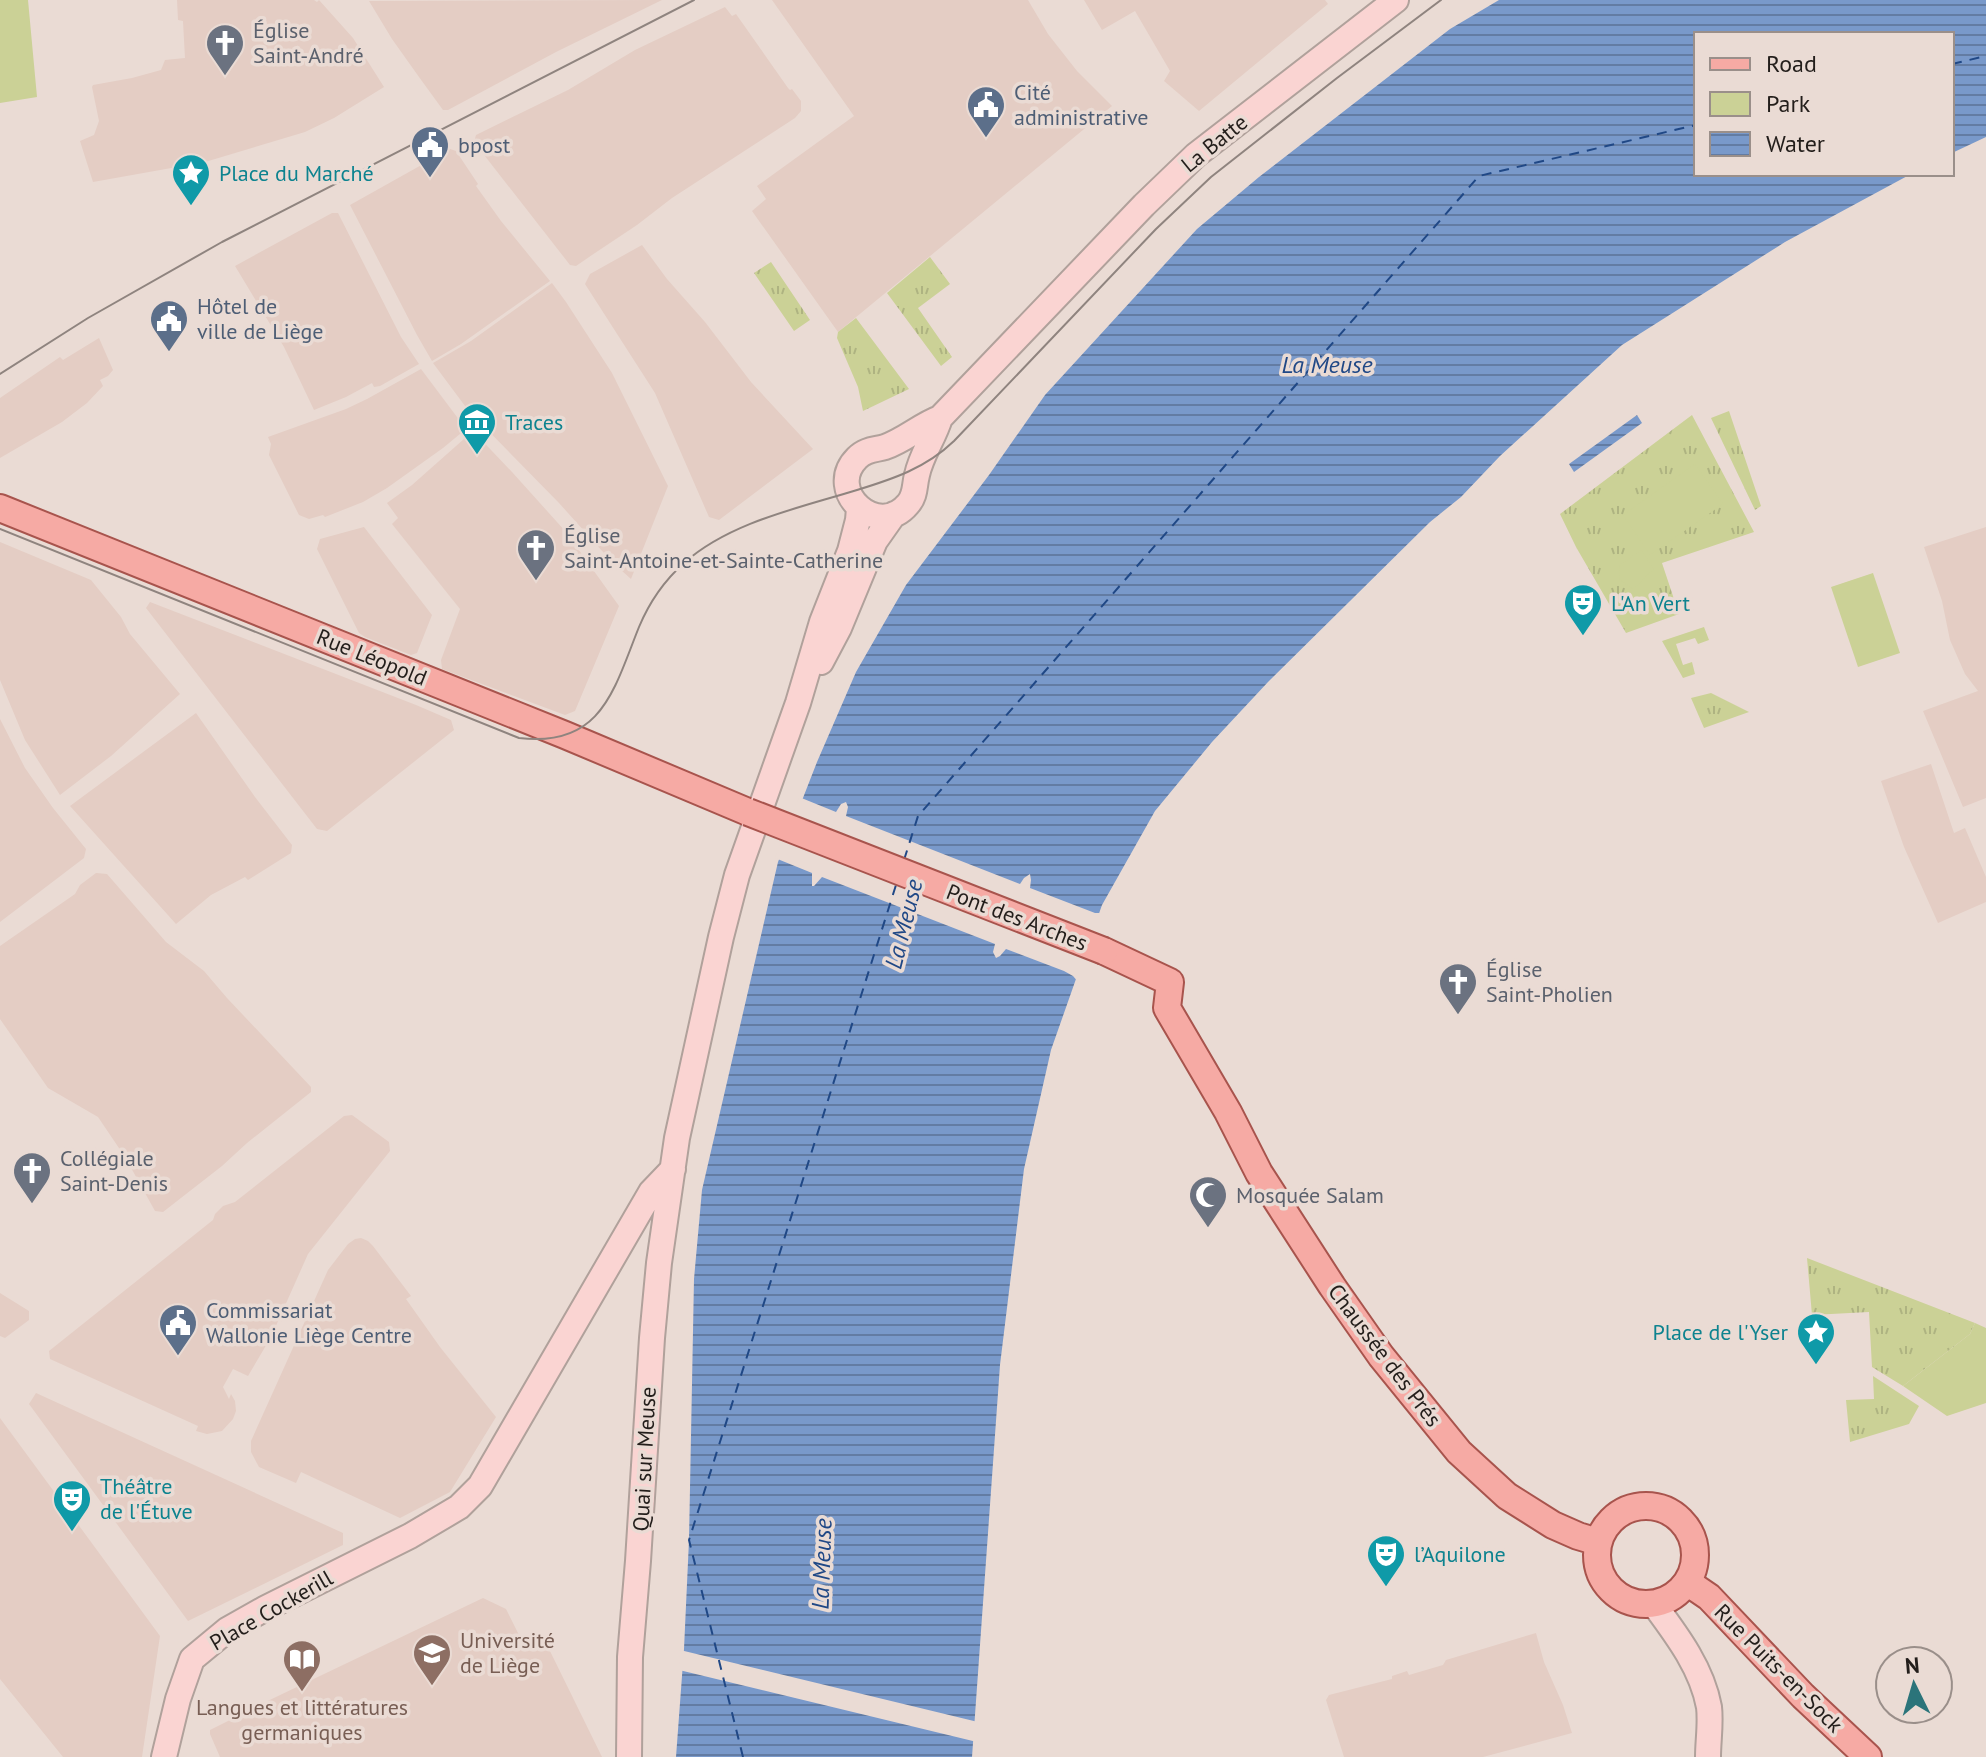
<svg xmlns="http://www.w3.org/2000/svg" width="1986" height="1757" viewBox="0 0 1986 1757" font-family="'PT Sans',sans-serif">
  <defs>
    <pattern id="grass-tufts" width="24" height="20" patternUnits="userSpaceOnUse" patternTransform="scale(2)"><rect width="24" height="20" fill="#cbd196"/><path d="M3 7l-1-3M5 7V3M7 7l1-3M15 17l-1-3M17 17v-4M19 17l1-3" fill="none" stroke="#aeb381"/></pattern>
    <pattern id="water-rules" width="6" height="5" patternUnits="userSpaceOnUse" patternTransform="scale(2)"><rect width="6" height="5" fill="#7999ca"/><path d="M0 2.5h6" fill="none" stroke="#637ca3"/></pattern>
  </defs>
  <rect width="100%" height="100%" fill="#eadbd4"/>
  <!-- built -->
  <path fill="#e4cdc4" d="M177 0H314L317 2 319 0 353 38 384 87 334 118 305 132 205 162 93 182 80 141 94 135 99 121 92 87 93 85 132 78 161 70 165 60 185 58 183 21 178 20Z
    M662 0 556 52 448 110H443L419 77 392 39 369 1Z
    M772 0H1028L1048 34 1077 71 1112 106 838 332 752 211 766 199 757 186 854 116Z
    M1084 0H1325L1328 4 1199 111 1164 81 1170 71 1135 11 1102 30Z
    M725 7 732 16 736 14 788 88 790 90 792 89 801 101V111L795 118 672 198 637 225 592 255 576 266 570 265 474 142 476 135 568 90 635 50Z
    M450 149 456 151 478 184 476 186 501 221 550 281 461 344 432 361 417 335 350 205Z
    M332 213H338L401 337 419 364 380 386 374 387 372 383 346 397 314 410 284 347 235 266Z
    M642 245 667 279 705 322 751 382 813 449 719 520 709 517 655 393 585 284 590 274Z
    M552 283 566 302 612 373 668 486 631 579 612 562 559 503 468 410 433 363 471 341Z
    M99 338 113 370 108 376 100 380 103 386 87 403 62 422 0 458V398L60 357 63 360Z
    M421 369 466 429 443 448 387 488 363 502 325 517 323 515 309 519 299 515 269 455 271 444 268 437 346 409 367 399Z
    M473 431 512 472 566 532 619 606 575 711 565 715 442 669 441 660 460 609 392 524 398 518 387 503 412 485Z
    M364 527 432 615 417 653 411 655 365 637 359 633 317 549 320 539Z
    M1986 527V798L1963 807 1923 711 1978 691 1965 674 1950 640 1942 601 1924 547Z
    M0 542 91 580 121 617 130 634 180 694 111 756 60 795 25 740 0 680Z
    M150 602 416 705 451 720 454 730 327 831 317 829 146 608Z
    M196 713 255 797 292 845 291 853 248 880 245 877 211 895 176 924 70 806Z
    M0 719 25 768 53 808 86 849 84 858 0 922Z
    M1931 764 1954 833 1965 828 1986 877V902L1938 923 1904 847 1881 781Z
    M96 873 107 874 166 942 204 971 227 998 311 1087V1092L247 1143 222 1166 163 1212 155 1211 125 1157 98 1117 48 1088 0 1019V946L75 894 80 885Z
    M352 1115 389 1142 390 1151 308 1254 271 1337 248 1376 233 1369 223 1387 229 1399 231 1394 235 1401 236 1411 233 1419 222 1431 207 1434 196 1431 198 1426 50 1359 49 1351 213 1220 215 1214 223 1206 235 1202 344 1116Z
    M361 1238 368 1241 373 1246 411 1296 406 1299 440 1347 496 1417 450 1492 400 1518 301 1472 296 1483 259 1467 251 1452V1441L328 1270 348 1244 355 1239Z
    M0 1293 29 1311V1320L5 1338 0 1336Z
    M36 1393 343 1533V1545L188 1621 29 1404Z
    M0 1418 160 1636 142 1757H63L0 1679Z
    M483 1598 506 1609 526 1649 548 1647 602 1757H220L210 1734V1730L230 1720V1719Z
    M1536 1633 1544 1662 1563 1705 1572 1733 1483 1757H1344L1326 1700 1329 1695 1392 1679V1676L1407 1671 1409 1675 1443 1665 1446 1660Z"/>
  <!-- grass -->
  <path fill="url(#grass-tufts)" d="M930 257 950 284 918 308 952 357 941 366 887 293Z
    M771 262 810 320 794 331 754 273Z
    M856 318 909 389 863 411 858 387 837 338 838 332Z
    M1729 411 1761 506 1755 510 1711 418Z
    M1692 415 1754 532 1662 563 1679 614 1626 633 1576 547 1560 514Z
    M1704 627 1709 640 1698 644 1695 638 1676 644 1683 665 1692 662 1695 674 1683 678 1662 641Z
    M1711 693 1749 712 1704 728 1691 698Z
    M1807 1258 1975 1323 1970 1334 1903 1386 1872 1367 1869 1312 1812 1315Z
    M1873 1376 1919 1406 1909 1424 1850 1442 1846 1400 1874 1399Z"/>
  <!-- park -->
  <path fill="#cbd196" d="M0 0H28L37 97 0 103Z
    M1695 464 1723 504 1650 555 1623 515Z
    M1641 550 1654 569 1633 589 1620 580 1619 566Z
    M1873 573 1900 653 1858 667 1831 587Z
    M1975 1323 1986 1328V1403L1947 1416 1903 1386 1970 1334Z"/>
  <!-- water -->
  <path fill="url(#water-rules)" d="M1499 0H1986V137L1952 153V34H1696V174H1911L1785 242 1622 345 1500 456 1461 497 1430 522 1268 682 1212 742 1155 811 1102 905 1051 1050 1024 1169 1000 1365 972 1757H676L684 1649 689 1540 694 1279 702 1190 778 862 817 762 856 672 906 585 989 475 1045 395 1197 229 1259 177 1450 29Z
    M1637 415 1642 423 1574 472 1569 464Z"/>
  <!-- pier -->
  <path fill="#eadbd4" d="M799 797 836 812 841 804 846 802 848 807 846 816 1020 884 1024 878 1030 874 1031 880 1030 888 1095 913H1104L1079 983 1073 976 1064 971 1006 949 1000 956 996 958 993 952 995 944 822 877 814 886H812V873L775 858Z
    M680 1650 978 1722 977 1742 679 1670Z"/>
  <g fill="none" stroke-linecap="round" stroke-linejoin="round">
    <!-- ferry -->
    <path stroke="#204886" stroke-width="2" stroke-dasharray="10 8" stroke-linecap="butt" d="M1952 64 1986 56
      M904 860 918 816 1479 176 1696 125
      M743 1757 689 1540 896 885"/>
    <defs>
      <path id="secondary" d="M940 418C934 438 921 455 917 475 914 486 916 495 908 504 878 540 824 491 857 458 866 449 875 450 885 447 905 440 921 425 940 418L1144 205 1196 155 1396 0
        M821 662 839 628 875 541 894 514
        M1653 1603C1676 1634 1702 1668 1709 1707 1711 1723 1708 1741 1708 1757
        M164 1757 178 1699 192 1659 227 1630 266 1608 410 1536 459 1507 480 1486 651 1192 673 1169
        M629 1757 630 1657 638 1561 652 1338 659 1263 677 1138 721 937 737 875 798 703 822 622 850 551 858 520 859 508"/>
      <path id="primary" d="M0 508 565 735 748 812
        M1104 951 1170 982 1167 1008 1228 1112 1259 1173 1332 1286 1381 1356 1459 1452 1507 1496 1553 1525 1578 1536 1598 1542
        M1597 1555a49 49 0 1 1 98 0a49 49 0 1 1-98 0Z
        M1687 1582 1709 1597 1803 1696 1868 1757"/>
    </defs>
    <!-- secondary casing -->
    <use href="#secondary" stroke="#b0a19b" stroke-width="28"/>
    <!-- primary casing -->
    <use href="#primary" stroke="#a8544d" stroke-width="30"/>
    <!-- secondary -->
    <use href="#secondary" stroke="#fad4d2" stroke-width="24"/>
    <!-- primary -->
    <use href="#primary" stroke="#f6aaa4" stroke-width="26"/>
    <!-- tram -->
    <path stroke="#8f847f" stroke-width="2" d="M0 374 88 318 222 242 694 0
      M0 529 519 738C602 748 614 689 639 627 649 603 665 580 684 563 730 522 799 508 857 490 893 479 926 468 954 441L1156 229 1211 177 1337 78 1441 0"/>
    <defs>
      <path id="primary-bridge" d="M748 812 1104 951"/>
    </defs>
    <!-- primary-bridge casing -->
    <use href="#primary-bridge" stroke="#a8544d" stroke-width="30" stroke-linecap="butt"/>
    <!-- primary-bridge -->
    <use href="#primary-bridge" stroke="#f6aaa4" stroke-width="26"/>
  </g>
  <!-- icons -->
  <defs>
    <symbol id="church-pin" viewBox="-11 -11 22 30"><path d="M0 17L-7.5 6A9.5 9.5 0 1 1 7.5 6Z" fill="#6b7280" stroke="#eadbd4"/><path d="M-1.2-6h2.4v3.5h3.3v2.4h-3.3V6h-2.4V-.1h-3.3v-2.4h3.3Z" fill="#fff"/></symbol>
    <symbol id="civic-pin" viewBox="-11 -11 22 30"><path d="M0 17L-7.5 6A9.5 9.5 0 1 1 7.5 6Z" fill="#5c6f8a" stroke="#eadbd4"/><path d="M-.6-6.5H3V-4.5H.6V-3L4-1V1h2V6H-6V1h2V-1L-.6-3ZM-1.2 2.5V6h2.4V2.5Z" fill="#fff"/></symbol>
    <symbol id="sight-pin" viewBox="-11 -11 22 30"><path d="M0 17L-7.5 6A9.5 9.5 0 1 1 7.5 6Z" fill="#0f9aa8" stroke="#eadbd4"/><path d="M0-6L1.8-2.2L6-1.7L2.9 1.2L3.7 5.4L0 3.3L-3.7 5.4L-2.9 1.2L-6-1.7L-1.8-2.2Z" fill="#fff"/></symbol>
    <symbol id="museum-pin" viewBox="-11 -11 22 30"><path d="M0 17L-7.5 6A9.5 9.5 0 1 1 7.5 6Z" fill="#0f9aa8" stroke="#eadbd4"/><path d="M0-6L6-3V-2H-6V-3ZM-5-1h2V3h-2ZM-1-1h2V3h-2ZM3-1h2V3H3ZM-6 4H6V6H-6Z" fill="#fff"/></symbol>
    <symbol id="theatre-pin" viewBox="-11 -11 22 30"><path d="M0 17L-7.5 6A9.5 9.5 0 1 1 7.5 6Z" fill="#0f9aa8" stroke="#eadbd4"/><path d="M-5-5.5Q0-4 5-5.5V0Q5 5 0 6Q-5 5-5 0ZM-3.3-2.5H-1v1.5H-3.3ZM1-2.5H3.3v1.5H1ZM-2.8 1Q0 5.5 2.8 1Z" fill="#fff"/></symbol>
    <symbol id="mosque-pin" viewBox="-11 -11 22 30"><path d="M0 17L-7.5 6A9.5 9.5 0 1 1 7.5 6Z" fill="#6b7280" stroke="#eadbd4"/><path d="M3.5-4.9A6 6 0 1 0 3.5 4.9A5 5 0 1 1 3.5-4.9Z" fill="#fff"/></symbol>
    <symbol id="university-pin" viewBox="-11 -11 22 30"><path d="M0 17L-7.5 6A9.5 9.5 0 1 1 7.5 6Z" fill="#8d6e63" stroke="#eadbd4"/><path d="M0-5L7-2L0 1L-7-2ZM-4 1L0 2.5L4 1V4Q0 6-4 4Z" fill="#fff"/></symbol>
    <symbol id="library-pin" viewBox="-11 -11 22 30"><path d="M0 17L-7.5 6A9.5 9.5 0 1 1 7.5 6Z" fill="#8d6e63" stroke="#eadbd4"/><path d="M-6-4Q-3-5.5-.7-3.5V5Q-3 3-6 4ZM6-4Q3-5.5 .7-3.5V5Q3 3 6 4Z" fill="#fff"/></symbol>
  </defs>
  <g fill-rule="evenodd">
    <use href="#church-pin" x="203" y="21" width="44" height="60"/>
    <use href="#civic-pin" x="964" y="83" width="44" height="60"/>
    <use href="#civic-pin" x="408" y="123" width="44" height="60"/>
    <use href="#sight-pin" x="169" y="151" width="44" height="60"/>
    <use href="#civic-pin" x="147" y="297" width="44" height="60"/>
    <use href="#museum-pin" x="455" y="400" width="44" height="60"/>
    <use href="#church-pin" x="514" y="526" width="44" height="60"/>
    <use href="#theatre-pin" x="1561" y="581" width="44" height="60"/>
    <use href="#church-pin" x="1436" y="960" width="44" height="60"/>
    <use href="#church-pin" x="10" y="1149" width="44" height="60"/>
    <use href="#mosque-pin" x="1186" y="1173" width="44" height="60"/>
    <use href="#civic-pin" x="156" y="1301" width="44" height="60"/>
    <use href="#sight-pin" x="1794" y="1310" width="44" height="60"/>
    <use href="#theatre-pin" x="50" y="1477" width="44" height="60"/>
    <use href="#theatre-pin" x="1364" y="1532" width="44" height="60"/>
    <use href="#university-pin" x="410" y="1631" width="44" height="60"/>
    <use href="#library-pin" x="280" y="1637" width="44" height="60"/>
  </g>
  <g text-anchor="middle" stroke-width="7" stroke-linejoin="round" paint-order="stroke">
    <!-- worship labels -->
    <g font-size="22" fill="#5b616d" stroke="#eadbd4" text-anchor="start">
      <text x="253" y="38">Église<tspan x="253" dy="25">Saint-André</tspan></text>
      <text x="564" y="543">Église<tspan x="564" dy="25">Saint-Antoine-et-Sainte-Catherine</tspan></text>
      <text x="1486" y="977">Église<tspan x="1486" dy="25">Saint-Pholien</tspan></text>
      <text x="60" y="1166">Collégiale<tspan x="60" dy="25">Saint-Denis</tspan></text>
      <text x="1236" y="1203">Mosquée Salam</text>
    </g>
    <!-- service labels -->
    <g font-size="22" fill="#4e5e75" stroke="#eadbd4" text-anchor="start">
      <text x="1014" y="100">Cité<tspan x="1014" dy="25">administrative</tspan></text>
      <text x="458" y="153">bpost</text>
      <text x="197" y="314">Hôtel de<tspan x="197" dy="25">ville de Liège</tspan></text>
      <text x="206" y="1318">Commissariat<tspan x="206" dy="25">Wallonie Liège Centre</tspan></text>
    </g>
    <!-- street labels -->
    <g font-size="22" fill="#231e1b" stroke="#eadbd4">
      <text transform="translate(1214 143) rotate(-39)" y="8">La Batte</text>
      <text transform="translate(372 657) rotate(22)" y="8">Rue Léopold</text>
      <text transform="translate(1017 917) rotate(21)" y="8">Pont des Arches</text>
      <text transform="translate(1385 1355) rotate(53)" y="8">Chaussée des Prés</text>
      <text transform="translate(644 1459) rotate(-87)" y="8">Quai sur Meuse</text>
      <text transform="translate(271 1610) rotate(-30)" y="8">Place Cockerill</text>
      <text transform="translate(1779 1668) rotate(45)" y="8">Rue Puits-en-Sock</text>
    </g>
    <!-- culture labels -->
    <g font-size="22" fill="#0d838f" stroke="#eadbd4" text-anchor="start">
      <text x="219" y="181">Place du Marché</text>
      <text x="505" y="430">Traces</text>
      <text x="1611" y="611">L'An Vert</text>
      <text x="1788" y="1340" text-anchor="end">Place de l'Yser</text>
      <text x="100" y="1494">Théâtre<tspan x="100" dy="25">de l'Étuve</tspan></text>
      <text x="1414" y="1562">l’Aquilone</text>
    </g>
    <!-- education labels -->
    <g font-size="22" fill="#785e54" stroke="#eadbd4" text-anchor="start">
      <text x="460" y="1648">Université<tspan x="460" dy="25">de Liège</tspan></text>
      <text x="302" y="1715" text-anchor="middle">Langues et littératures<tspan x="302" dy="25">germaniques</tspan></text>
    </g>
    <!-- water labels -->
    <g font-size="24" font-style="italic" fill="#204886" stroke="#eadbd4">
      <text x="1327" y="373">La Meuse</text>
      <text transform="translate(904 924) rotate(-76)" y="8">La Meuse</text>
      <text transform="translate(822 1564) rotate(-88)" y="8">La Meuse</text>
    </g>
  </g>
  <!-- legend -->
  <rect x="1694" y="32" width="260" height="144" fill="#eadbd4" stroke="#9a8f8a" stroke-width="2"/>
  <rect x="1710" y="58" width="40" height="12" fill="#f6aaa4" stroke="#9a8f8a" stroke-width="2"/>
  <text x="1766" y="72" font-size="24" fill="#231e1b">Road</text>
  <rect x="1710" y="92" width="40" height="24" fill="#cbd196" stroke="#9a8f8a" stroke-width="2"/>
  <text x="1766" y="112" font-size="24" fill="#231e1b">Park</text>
  <rect x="1710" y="132" width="40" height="24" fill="url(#water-rules)" stroke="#9a8f8a" stroke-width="2"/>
  <text x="1766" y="152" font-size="24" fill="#231e1b">Water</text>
  <!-- north arrow -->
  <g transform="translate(1914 1685) rotate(355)"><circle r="38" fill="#eadbd4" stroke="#9a8f8a" stroke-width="2"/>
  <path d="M0-6L14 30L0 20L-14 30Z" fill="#2b747a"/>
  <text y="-12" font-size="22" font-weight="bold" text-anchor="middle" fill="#231e1b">N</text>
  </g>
</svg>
